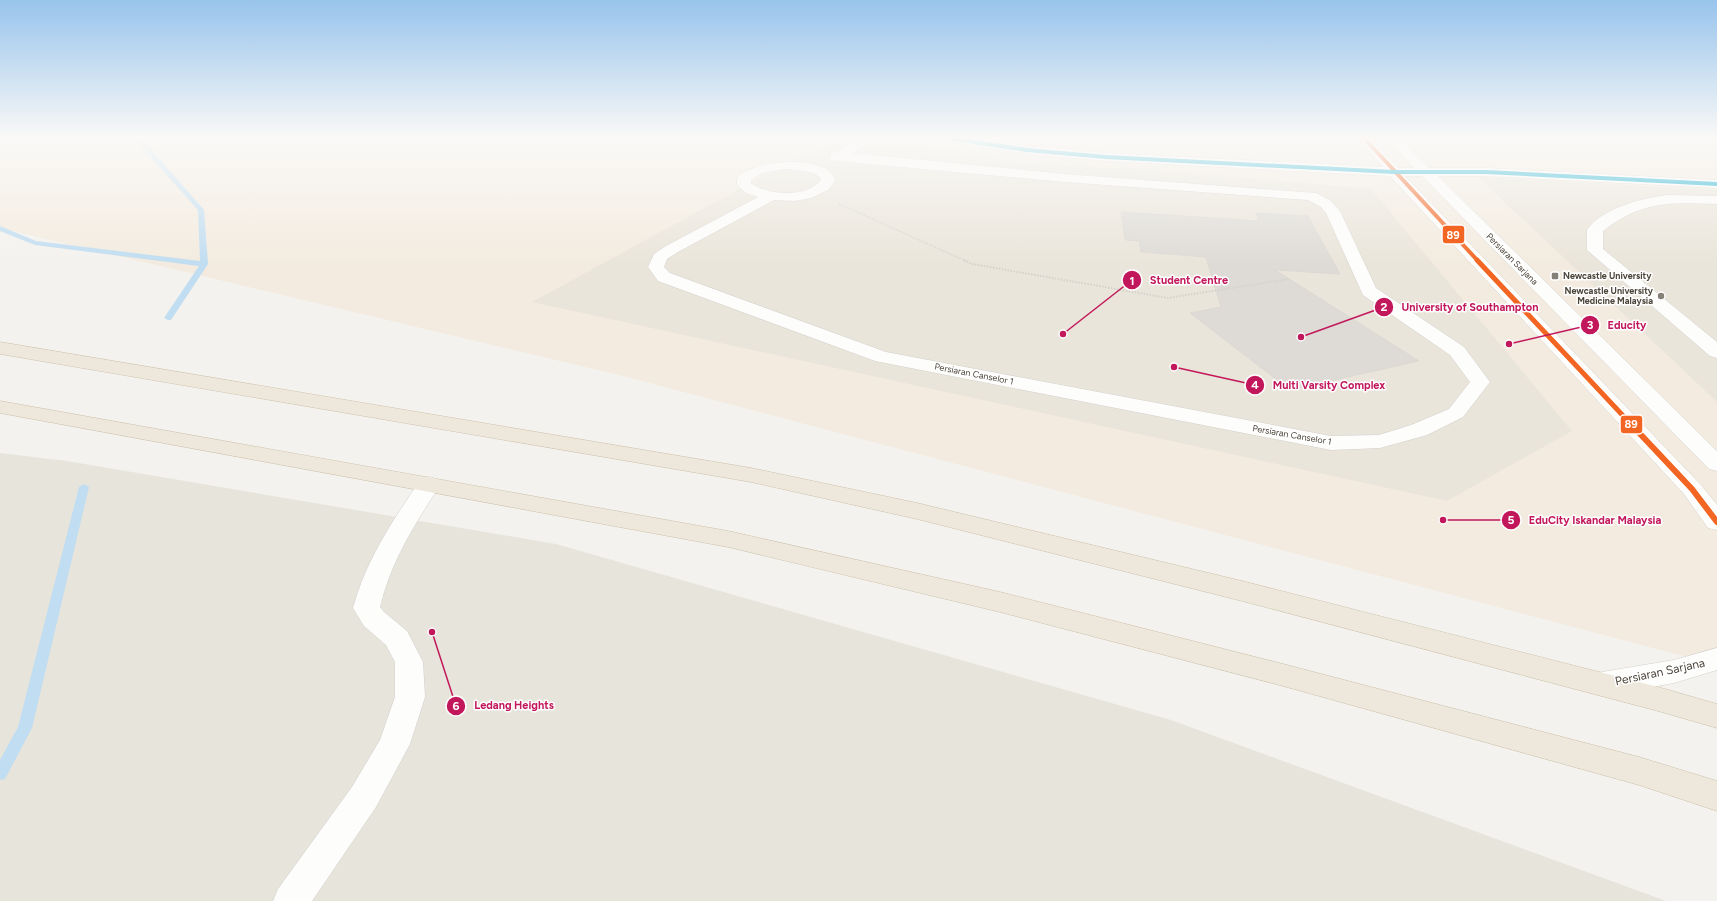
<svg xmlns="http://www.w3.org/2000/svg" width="1717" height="901" viewBox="0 0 1717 901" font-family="Figtree,sans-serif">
  <rect width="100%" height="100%" fill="#f4f2ee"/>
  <!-- residential -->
  <path fill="#e7e4dc" d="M0 453 67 461 556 544 1171 720 1666 901H0Z"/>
  <!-- commercial -->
  <path fill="#f3ebdf" d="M0 139H1717V665L623 376 0 228Z"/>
  <!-- education -->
  <path fill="#eae5da" d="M844 139H886L1024 164 1154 170 1371 189 1572 431 1447 501 532 302 789 162Z
    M1478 177 1717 190V402Z"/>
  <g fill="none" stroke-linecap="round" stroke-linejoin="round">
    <!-- stream -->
    <path fill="#c0ddf1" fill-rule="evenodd" d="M136 139H142L204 210 208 264 171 320H168L164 318 199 266 35 245 0 231V226L36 241 200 261 198 210 138 143Z
      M84 484 89 487 32 728 5 779 0 780V760L18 727 79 487Z"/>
  </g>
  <!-- building -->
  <path fill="#dedbd6" stroke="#dcd9d4" d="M1121 212 1259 221 1256 213 1308 216 1340 274 1275 270 1419 361 1290 390 1190 313 1221 307 1206 257 1141 252 1139 241 1125 240Z"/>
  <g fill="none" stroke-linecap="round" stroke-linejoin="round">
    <defs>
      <path id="minor" d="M861 139H876L874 142 852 153 1065 174 1316 193 1331 201 1340 211 1376 288 1464 347 1490 382 1463 417 1427 435 1380 448 1331 450 875 361 658 281 648 267 654 254 666 246 758 197 746 193 737 185V179C752 158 832 154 835 181L828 190 811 198 795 201 774 200 678 252 667 259 664 267 670 273 886 352 1331 436 1379 435 1411 425 1449 409 1470 382 1450 355 1363 295 1326 213 1321 207 1308 200 1065 182 836 161 831 160 830 157 831 154ZM784 169C796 170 811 170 821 178V180C806 198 769 196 751 183V180L762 173Z
        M949 139H978L1027 146 1106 153 1383 167 1359 139H1371L1398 168H1414L1387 139H1400L1429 168H1486L1717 180V188L1486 176H1438L1717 451V471L1709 469 1422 176H1405L1700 484 1717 505V530L1708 528 1684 494 1390 176 1106 161 1027 154 955 143 951 142Z
        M1667 195 1717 196V204C1670 202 1641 201 1603 231V249L1717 342V358L1710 356 1587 250V230C1602 208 1643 198 1667 195Z
        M429 477 437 479 441 484C415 523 391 561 380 607L384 612 407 631 423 662 425 697 410 744 376 807 312 901H273L278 889 352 787 380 740 395 697V662L386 645 364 626 353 608C366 560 393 520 421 479Z
        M1717 648V670L1674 683 1602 696 1592 692 1587 684 1592 676 1602 672 1674 660Z"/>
      <path id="highway" d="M0 342 751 468 917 503 1246 582 1658 687 1717 704V728L1658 711 1246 602 917 519 751 482 0 354Z
        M0 401 728 531 1000 592 1283 664 1639 757 1717 781V811L1639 785 1283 686 1000 612 728 547 0 413Z"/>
    </defs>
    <!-- minor casing -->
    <use href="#minor" stroke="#d2d0cb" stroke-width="1"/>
    <!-- highway casing -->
    <use href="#highway" stroke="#ccbfa9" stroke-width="1"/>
    <!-- path-far1 -->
    <path stroke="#d3d2cc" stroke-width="1.5" stroke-dasharray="1.5 1.5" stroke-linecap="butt" d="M839 204 966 261"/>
    <!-- path -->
    <path stroke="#d3d2cc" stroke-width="2" stroke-dasharray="1.5 1.5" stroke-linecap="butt" d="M964 260 972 264 1168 298 1289 279"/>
    <!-- minor -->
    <use href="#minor" fill="#fdfdfc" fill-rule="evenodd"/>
    <!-- highway -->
    <use href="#highway" fill="#ede8db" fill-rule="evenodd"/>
    <defs>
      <path id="bus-1-far2" d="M1365 139 1478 261"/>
      <path id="bus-1-far1" d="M1477 260 1628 421"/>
      <path id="bus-1" d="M1627 420 1692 489 1717 522"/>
      <path id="bus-2" d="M955 139 1027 150 1106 157 1394 172H1486L1717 184"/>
    </defs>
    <!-- bus-1-far2 casing -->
    <use href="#bus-1-far2" stroke="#fff" stroke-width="6"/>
    <!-- bus-1-far1 casing -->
    <use href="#bus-1-far1" stroke="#fff" stroke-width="8"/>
    <!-- bus-1 casing -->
    <use href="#bus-1" stroke="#fff" stroke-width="10"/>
    <!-- bus-2 casing -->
    <use href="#bus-2" stroke="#fff" stroke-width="6"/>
    <!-- bus-1-far2 -->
    <use href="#bus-1-far2" stroke="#f26522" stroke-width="4"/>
    <!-- bus-1-far1 -->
    <use href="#bus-1-far1" stroke="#f26522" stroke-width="5"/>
    <!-- bus-1 -->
    <use href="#bus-1" stroke="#f26522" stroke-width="6"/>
    <!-- bus-2 -->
    <use href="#bus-2" stroke="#00a9ce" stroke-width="4"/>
  </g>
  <!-- sky -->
  <linearGradient id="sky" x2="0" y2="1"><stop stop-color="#98c4ec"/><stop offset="0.52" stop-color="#faf9f7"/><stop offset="1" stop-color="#faf9f7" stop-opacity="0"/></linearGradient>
  <rect width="1717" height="265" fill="url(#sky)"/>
  <!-- markers -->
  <g fill="#868178" stroke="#fff" stroke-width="1.5">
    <rect x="1551" y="272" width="8" height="8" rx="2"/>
    <circle cx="1661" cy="296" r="4"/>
  </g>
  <g text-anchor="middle" stroke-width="3" stroke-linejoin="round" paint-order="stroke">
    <!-- far-street labels -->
    <g font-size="9" fill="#4b4439" stroke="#fff">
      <text transform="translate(1512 259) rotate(45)" y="3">Persiaran Sarjana</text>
      <text transform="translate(974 374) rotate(11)" y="3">Persiaran Canselor 1</text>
      <text transform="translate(1292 435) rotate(10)" y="3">Persiaran Canselor 1</text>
    </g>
    <!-- far-poi labels -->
    <g font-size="9" font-weight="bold" fill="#4b4439" stroke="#fff" text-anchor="start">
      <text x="1563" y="279">Newcastle University</text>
      <text x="1653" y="294" text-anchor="end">Newcastle University<tspan x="1653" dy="10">Medicine Malaysia</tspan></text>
    </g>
    <!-- near-street labels -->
    <g font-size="12" fill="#4b4439" stroke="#fff">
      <text transform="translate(1660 672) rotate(-12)" y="4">Persiaran Sarjana</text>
    </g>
  </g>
  <!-- callouts -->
  <path fill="none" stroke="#c2185b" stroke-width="1.5" d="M1063 334L1132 280M1301 337L1384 307M1509 344L1590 325M1174 367L1255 385M1443 520L1511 520M432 632L456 706"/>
  <g fill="#c2185b" stroke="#fff" stroke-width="1.5">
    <circle cx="1063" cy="334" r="4"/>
    <circle cx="1301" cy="337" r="4"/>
    <circle cx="1509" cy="344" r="4"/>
    <circle cx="1174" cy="367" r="4"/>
    <circle cx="1443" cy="520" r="4"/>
    <circle cx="432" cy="632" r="4"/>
    <circle cx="1132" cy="280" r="10"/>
    <circle cx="1384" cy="307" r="10"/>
    <circle cx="1590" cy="325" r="10"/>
    <circle cx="1255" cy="385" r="10"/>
    <circle cx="1511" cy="520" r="10"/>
    <circle cx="456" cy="706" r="10"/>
  </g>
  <g font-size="12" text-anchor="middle" font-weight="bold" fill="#fff">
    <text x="1132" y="285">1</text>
    <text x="1384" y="311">2</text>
    <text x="1590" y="329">3</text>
    <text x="1255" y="389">4</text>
    <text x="1511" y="524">5</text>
    <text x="456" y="710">6</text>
  </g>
  <g font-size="11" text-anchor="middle" font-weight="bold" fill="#c2185b" stroke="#fff" stroke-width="3" stroke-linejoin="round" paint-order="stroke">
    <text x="1189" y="284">Student Centre</text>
    <text x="1470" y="311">University of Southampton</text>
    <text x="1627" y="329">Educity</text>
    <text x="1329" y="389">Multi Varsity Complex</text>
    <text x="1595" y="524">EduCity Iskandar Malaysia</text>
    <text x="514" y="709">Ledang Heights</text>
  </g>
  <g stroke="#fff" stroke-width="1.5">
    <rect x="1442" y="225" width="23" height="19" rx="4" fill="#f26522"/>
    <rect x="1620" y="415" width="23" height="19" rx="4" fill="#f26522"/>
  </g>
  <g font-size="11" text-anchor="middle" font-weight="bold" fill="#fff">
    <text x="1453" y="239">89</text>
    <text x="1631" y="428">89</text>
  </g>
</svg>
